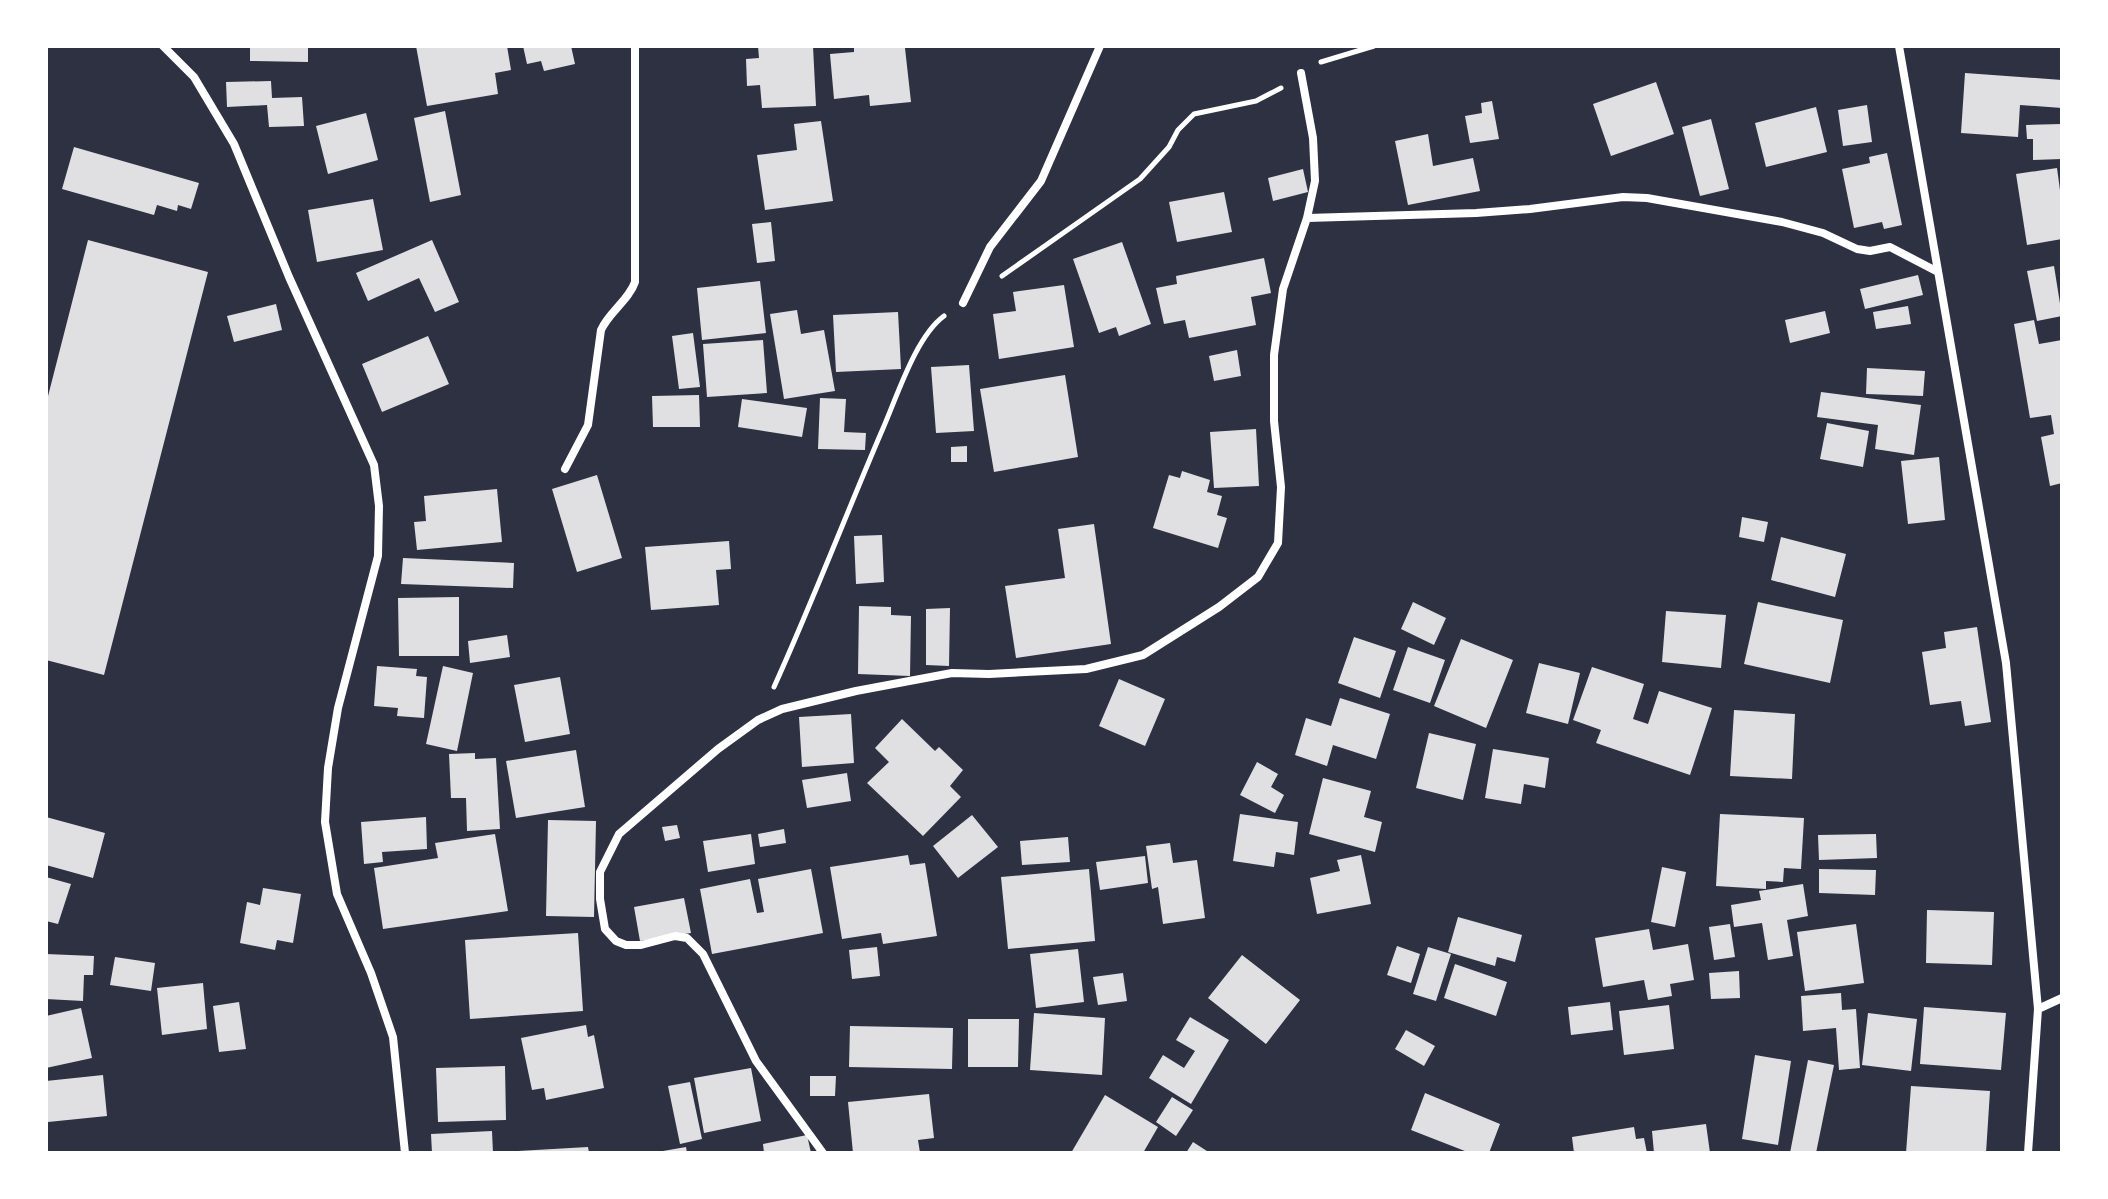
<svg xmlns="http://www.w3.org/2000/svg" width="2108" height="1199" viewBox="0 0 2108 1199" font-family="Commissioner,sans-serif">
  <rect width="100%" height="100%" fill="#2d3142"/>
  <!-- building -->
  <path fill="#e0e0e3" d="M250 46H308V62L250 61Z
    M416 46H507L511 70 495 73 498 94 427 106Z
    M523 46H571L575 64 544 71 541 61 527 64Z
    M758 46H813L816 106 762 108 760 85 747 86 746 59 759 58Z
    M854 46 905 48 911 102 870 106 869 95 834 99 830 54 854 52Z
    M1965 73 2062 80V108L2020 105 2018 137 1961 133Z
    M271 81 272 98 302 97 304 126 269 127 267 105 227 107 226 82Z
    M1656 82 1674 134 1611 156 1593 104Z
    M1492 101 1499 139 1470 143 1465 116 1482 113 1481 103Z
    M1867 105 1872 142 1843 146 1838 110Z
    M1816 107 1827 152 1766 167 1755 123Z
    M445 111 461 195 430 202 414 118Z
    M366 113 378 160 328 174 316 126Z
    M1711 119 1729 189 1700 196 1682 127Z
    M821 121 833 201 765 210 757 155 797 150 794 124Z
    M2062 124V159L2033 160V139H2027L2026 125Z
    M1428 134 1433 166 1473 158 1480 191 1408 205 1395 141Z
    M74 147 199 183 191 209 178 205 177 211 157 205 154 215 62 189Z
    M1887 153 1902 225 1884 229 1882 222 1854 228 1842 169 1870 163 1869 157Z
    M2057 168 2062 205V239L2027 245 2016 174Z
    M1303 169 1308 192 1273 201 1268 178Z
    M1224 192 1232 232 1177 242 1169 202Z
    M373 199 383 250 317 262 308 210Z
    M771 222 775 261 757 263 752 224Z
    M88 240 208 272 104 675 46 660V404Z
    M432 240 459 302 435 312 419 278 368 301 356 273Z
    M1122 242 1151 324 1119 336 1116 327 1099 333 1073 259Z
    M1264 258 1271 293 1251 297 1256 325 1189 338 1185 320 1164 324 1156 288 1177 284 1176 276Z
    M2054 266 2062 316 2037 321 2027 271Z
    M1918 275 1923 295 1865 309 1860 289Z
    M760 281 766 333 702 340 697 288Z
    M1064 285 1074 347 999 359 993 314 1016 311 1013 292Z
    M276 304 282 330 234 342 227 316Z
    M1908 306 1911 324 1876 329 1873 312Z
    M797 310 801 334 824 330 835 391 784 399 770 314Z
    M1825 311 1830 333 1790 343 1785 320Z
    M898 312 901 369 836 372 833 315Z
    M2034 320 2039 344 2062 340V483L2050 486 2041 437 2054 434 2051 415 2030 418 2014 324Z
    M693 333 700 387 679 389 672 336Z
    M428 336 449 384 382 412 362 364Z
    M763 340 767 393 707 397 703 344Z
    M1237 350 1241 376 1214 381 1209 356Z
    M969 365 974 431 936 433 931 367Z
    M1867 368 1925 371 1923 396 1866 394Z
    M1065 375 1078 457 994 472 980 389Z
    M1821 392 1921 405 1914 455 1875 449 1878 425 1817 417Z
    M699 395 700 427H653L652 396Z
    M820 398 846 399 844 432 866 433 865 450 818 449Z
    M742 399 807 408 802 437 738 427Z
    M1827 423 1869 431 1863 467 1820 459Z
    M1256 429 1259 486 1214 488 1210 432Z
    M967 446V462H951V447Z
    M1939 457 1945 520 1908 524 1901 461Z
    M1182 471 1210 480 1207 492 1222 496 1217 515 1227 518 1218 548 1153 528 1169 475 1180 478Z
    M597 475 622 558 577 572 552 489Z
    M497 489 502 542 417 550 414 522 426 521 424 496Z
    M1742 517 1768 522 1764 542 1739 537Z
    M1094 524 1111 644 1016 658 1005 586 1065 578 1058 529Z
    M882 535 884 582 856 584 854 536Z
    M1781 537 1846 554 1835 597 1771 580Z
    M729 541 731 569 716 570 719 605 651 610 645 547Z
    M403 558 514 563 513 588 401 584Z
    M459 597V656H399L398 598Z
    M1413 602 1446 618 1434 645 1401 629Z
    M1758 602 1843 620 1830 683 1744 664Z
    M859 606 891 607V615L911 616 910 676 858 674Z
    M950 608 949 666 926 665V609Z
    M1666 611 1726 615 1721 668 1662 662Z
    M1977 627 1991 722 1965 726 1961 701 1930 705 1922 652 1946 648 1944 632Z
    M507 635 510 657 470 663 468 641Z
    M1354 637 1396 651 1380 698 1338 683Z
    M1461 639 1513 660 1486 728 1434 706Z
    M1408 647 1445 660 1430 703 1393 690Z
    M1539 663 1580 673 1568 724 1526 713Z
    M377 666 417 669 416 676 427 677 424 718 397 716 398 708 374 706Z
    M443 666 473 673 457 751 426 744Z
    M1592 667 1644 684 1633 719 1648 724 1659 691 1712 708 1690 775 1596 743 1601 730 1573 720Z
    M560 677 570 734 525 742 514 685Z
    M1119 679 1165 699 1145 746 1099 726Z
    M1340 698 1390 714 1376 759 1333 745 1327 766 1295 755 1306 718 1331 726Z
    M1734 710 1795 714 1792 779 1730 776Z
    M851 714 854 763 802 767 799 717Z
    M902 719 935 751 939 747 963 770 950 786 961 797 923 836 867 783 889 762 875 748Z
    M1429 733 1476 744 1463 800 1416 788Z
    M1493 749 1549 758 1545 788 1524 784 1521 804 1485 798Z
    M576 750 585 807 516 818 506 761Z
    M475 753V759L496 758 500 829 467 831 466 798H451L449 754Z
    M1257 762 1278 774 1271 787 1284 795 1275 813 1240 795Z
    M847 773 851 801 807 808 802 780Z
    M1323 778 1371 791 1364 817 1382 822 1375 852 1309 834Z
    M1240 814 1298 822 1294 855 1276 852 1274 867 1233 861Z
    M1720 814 1804 818 1801 869 1784 868 1783 882 1766 881V889L1716 886Z
    M972 815 998 847 958 878 933 846Z
    M46 817 105 833 93 878 46 865Z
    M426 817 427 849 382 852 383 862 364 864 361 822Z
    M548 820 596 821 594 917 546 916Z
    M677 825 680 838 665 841 662 827Z
    M784 829 786 843 760 847 758 834Z
    M495 834 508 911 383 929 374 868 438 858 435 843Z
    M751 834 755 864 708 872 703 841Z
    M1876 834 1877 858 1819 860 1818 835Z
    M1068 837 1070 862 1022 865 1020 841Z
    M1170 843 1173 863 1197 860 1205 918 1163 924 1158 887 1152 889 1146 846Z
    M908 855 910 865 925 863 937 936 883 944 881 933 842 939 830 867Z
    M1361 855 1371 904 1317 914 1310 878 1340 871 1337 860Z
    M1145 856 1148 883 1100 890 1096 862Z
    M1662 867 1686 872 1675 927 1651 922Z
    M811 869 823 933 712 954 700 889 750 879 757 913 764 912 758 879Z
    M1089 869 1095 941 1008 949 1001 877Z
    M1819 869 1876 870 1875 895 1819 893Z
    M46 877 71 884 58 924 46 921Z
    M1803 884 1808 916 1787 920 1793 956 1768 960 1762 923 1734 927 1731 905 1761 900 1759 891Z
    M263 888 301 894 293 943 277 940 275 950 240 943 247 902 260 905Z
    M684 898 691 933 640 941 634 907Z
    M1927 910 1994 912 1992 965 1926 963Z
    M1458 917 1522 935 1515 962 1497 957 1495 966 1448 952Z
    M1730 924 1735 957 1714 960 1709 927Z
    M1856 924 1864 983 1805 991 1797 932Z
    M1649 929 1653 950 1688 944 1694 980 1670 984 1672 996 1648 1000 1644 980 1603 987 1595 938Z
    M578 933 583 1011 470 1019 465 940Z
    M1397 946 1420 954 1411 983 1387 975Z
    M877 947 880 976 852 979 849 950Z
    M1428 947 1451 954 1436 1001 1413 994Z
    M1078 949 1084 1002 1036 1008 1030 954Z
    M46 954 94 956 93 975H84L83 1001 46 999Z
    M1242 955 1300 1000 1266 1044 1208 998Z
    M115 957 155 963 151 991 110 985Z
    M1455 964 1507 982 1496 1016 1444 998Z
    M1739 971 1740 998 1711 999 1709 973Z
    M1123 973 1127 1001 1098 1005 1093 977Z
    M203 983 207 1029 162 1035 157 988Z
    M1841 993 1842 1010 1856 1009 1860 1068 1839 1070 1836 1028 1803 1031 1801 996Z
    M239 1002 246 1049 219 1052 213 1006Z
    M1610 1002 1613 1030 1571 1035 1568 1007Z
    M1669 1005 1674 1049 1624 1055 1619 1011Z
    M1924 1007 2006 1013 2001 1070 1920 1064Z
    M81 1008 92 1058 46 1068V1016Z
    M1034 1013 1105 1018 1102 1075 1030 1070Z
    M1868 1013 1917 1019 1911 1071 1862 1065Z
    M1190 1017 1229 1040 1191 1104 1149 1078 1163 1055 1184 1068 1195 1051 1176 1040Z
    M968 1019H1019L1018 1067H968Z
    M586 1025 588 1037 594 1035 604 1088 546 1100 544 1088 532 1090 521 1038Z
    M850 1026 953 1028 952 1069 849 1067Z
    M1406 1030 1435 1046 1424 1066 1395 1049Z
    M1755 1055 1791 1061 1778 1145 1742 1139Z
    M1808 1060 1834 1065 1816 1153H1790Z
    M505 1066 506 1120 438 1122 436 1068Z
    M751 1068 761 1121 704 1133 694 1078Z
    M103 1075 107 1116 48 1122 46 1081Z
    M810 1076H836L835 1096H810Z
    M690 1082 702 1139 680 1144 668 1086Z
    M1911 1086 1990 1091 1986 1153H1906Z
    M1425 1093 1500 1124 1489 1153H1470L1411 1130Z
    M929 1094 934 1138 918 1140 920 1153H853L848 1102Z
    M1105 1095 1158 1127 1143 1153H1071Z
    M1172 1097 1193 1110 1176 1136 1156 1122Z
    M1706 1124 1710 1153H1654L1652 1131Z
    M1634 1127 1636 1139 1644 1138 1647 1153H1574L1572 1137Z
    M492 1131 493 1153H432L431 1134Z
    M807 1135 811 1153H764L763 1144Z
    M1193 1142 1210 1153H1186Z
    M588 1147 589 1153H518V1151Z
    M686 1147 687 1153H664L663 1151Z"/>
  <g fill="none" stroke-linecap="round" stroke-linejoin="round">
    <!-- path -->
    <path stroke="#fff" stroke-width="5" d="M1321 62 1374 46
      M1002 276 1140 179 1169 147 1178 130 1194 114 1256 101 1281 88
      M774 687C812 603 845 517 881 433 896 400 915 337 944 316"/>
    <!-- minor -->
    <path stroke="#fff" stroke-width="8" d="M163 46 194 77 234 144 289 277 374 465 379 506 378 556 338 708 328 768 325 822 337 894 371 973 393 1037 405 1153
      M1899 46 2006 663 2038 1009 2028 1153
      M1307 218 1476 213 1530 209 1623 197 1647 198 1782 222 1823 233 1857 249 1870 251 1890 247 1938 272
      M963 303 990 247 1041 181 1100 46
      M565 469 588 425 601 330C609 312 629 300 635 282V46
      M2038 1009 2062 998
      M823 1153 756 1061 703 954 687 938 675 936 641 945H626L616 941 605 929 600 899V872L619 834 718 749 758 720 782 709 856 691 952 673 989 674 1086 669 1143 655 1219 607 1258 577 1278 543 1281 487 1274 421V355L1283 289 1307 218 1315 181 1313 138 1301 73"/>
  </g>
  <!-- border -->
  <rect width="2108" height="1199" fill="none" stroke="#ffffff" stroke-width="96"/>
</svg>
